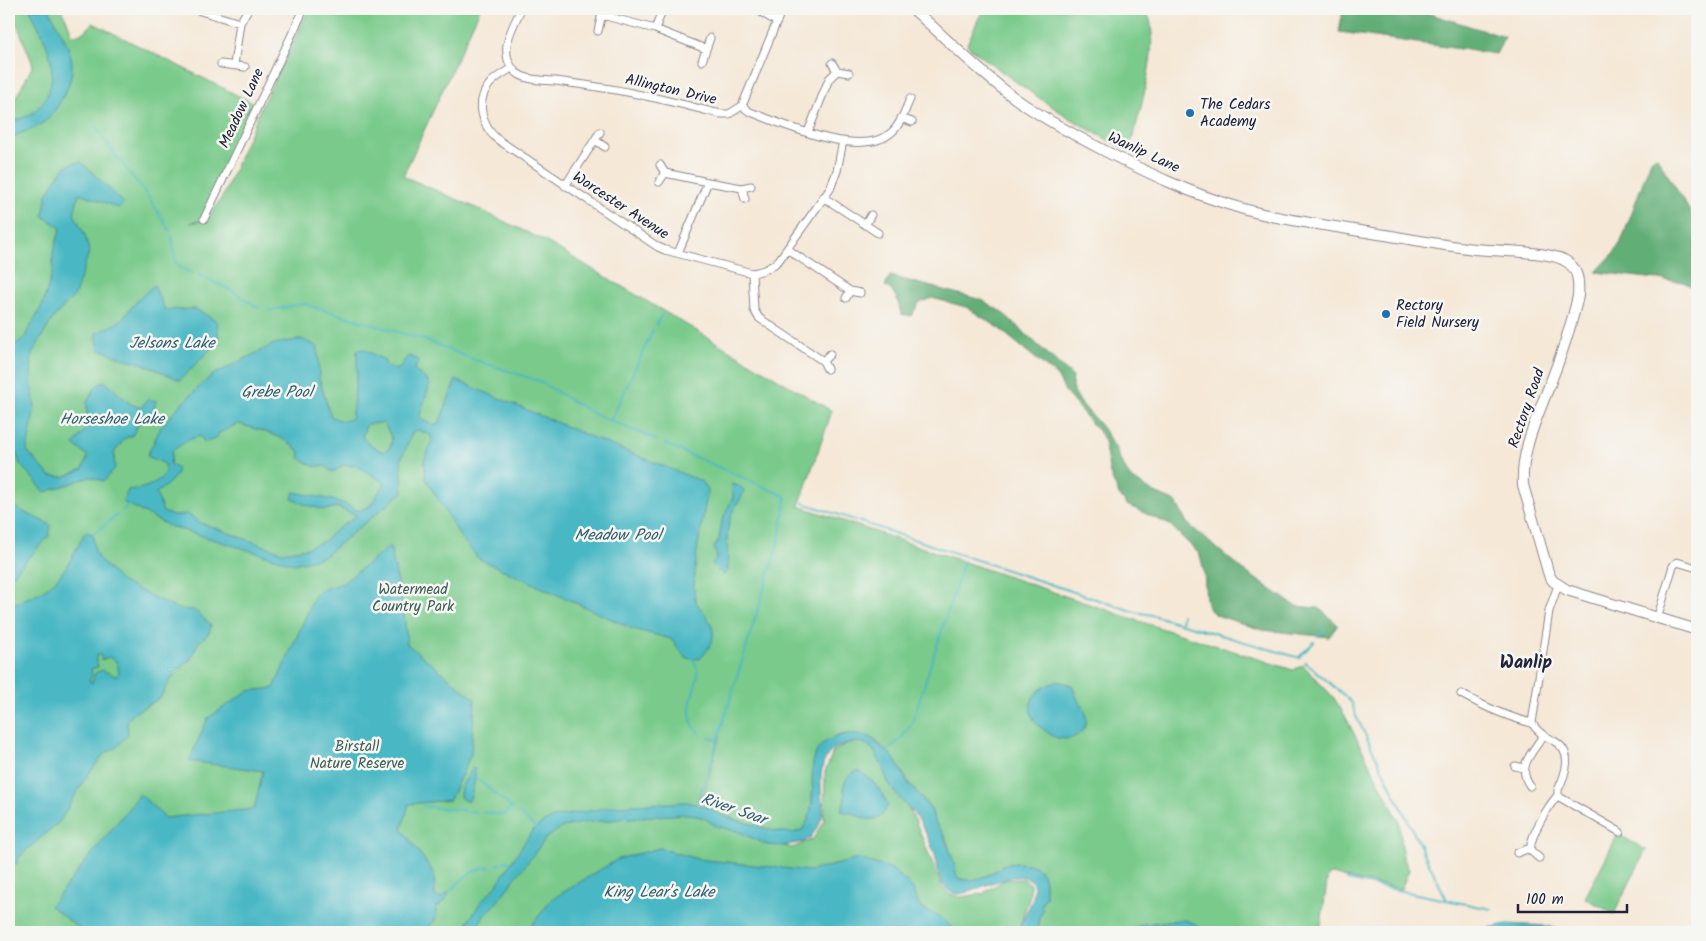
<svg xmlns="http://www.w3.org/2000/svg" width="1706" height="941" viewBox="0 0 1706 941" font-family="Kalam,sans-serif">
  <rect width="100%" height="100%" fill="#f6f6f2"/>
  <filter id="ink" filterUnits="userSpaceOnUse"><feTurbulence type="fractalNoise" baseFrequency=".02" numOctaves="2"/><feDisplacementMap in="SourceGraphic" scale="10" xChannelSelector="R" yChannelSelector="G"/><feConvolveMatrix kernelMatrix="1 2 1 2 8 2 1 2 1" color-interpolation-filters="sRGB"/></filter>
  <filter id="wash" filterUnits="userSpaceOnUse"><feTurbulence type="fractalNoise" baseFrequency=".0096" numOctaves="4" result="noise"/><feDisplacementMap in="SourceGraphic" scale="20" xChannelSelector="R" yChannelSelector="G"/><feGaussianBlur stdDeviation="1.12" result="paint"/><feColorMatrix in="noise" values="0 0 0 0 0 0 0 0 0 0 0 0 0 0 0 0 0 1.4 0 .05"/><feComposite in="paint" operator="in"/></filter>
  <g filter="url(#wash)">
    <rect width="100%" height="100%" fill="#f5e8d7"/>
    <!-- green -->
    <path fill="#79ca8b" stroke="#4e7663" d="M11 9H62L73 36 85 31 93 23 253 103 201 220 190 223 206 221 224 194 261 107 309 9H480L403 176 472 206 545 241 832 411 799 506 1148 624 1293 670 1303 665 1334 698 1344 714 1399 821 1403 857 1409 870 1401 889 1346 878 1333 874 1328 875 1320 932H1202L1182 920 1144 924 1124 932H1037L1039 917 1043 910 1041 906C1042 902 1045 899 1046 896 1046 893 1045 887 1045 884 1044 861 1020 862 1002 865L1001 867C989 875 970 886 957 877 951 863 951 846 943 833 941 830 938 828 936 824 934 820 933 814 931 810 925 800 915 793 909 783 890 753 874 724 833 737L813 785 811 816 802 830 793 833 775 831 723 816 700 805 720 736 694 812 745 834 792 848 813 839 824 821 825 772 833 752 846 744 861 740 871 744 915 820 942 887 949 894 960 897 982 894 1004 880 1024 879 1030 884V895L1018 932H9V111L33 65Z
      M983 9H1143C1167 25 1136 126 1129 151 1072 123 1020 86 969 47L967 44Z
      M1618 834 1646 850 1614 914 1585 898Z"/>
    <!-- forest -->
    <path fill="#62ae77" stroke="#426859" d="M1343 9H1414L1505 37 1496 54 1339 32Z
      M1654 157H1657L1697 223V289L1683 282 1596 272 1614 253 1621 242 1651 160Z
      M890 276 982 300 1003 313 1073 377 1072 388 1081 403 1102 427 1115 447 1119 458 1130 477 1153 492 1176 502 1187 523 1243 570 1295 606 1319 608 1338 625 1329 637 1262 630 1216 615 1209 609 1206 600 1204 572 1200 555 1170 525 1127 505 1119 495 1110 474 1103 437 1066 393 1057 376 996 326 966 307 932 298 919 303 911 316 901 314C898 301 897 293 885 286Z"/>
    <!-- water -->
    <path fill="#4ab8c4" stroke="#366d80" fill-rule="evenodd" d="M30 9H49C64 41 83 59 64 95 58 106 53 115 43 123 33 130 18 132 9 141V122C16 120 25 118 31 114 54 98 56 69 46 44 42 32 35 21 30 9Z
      M81 162 124 203 119 208 79 193 74 214 85 235 89 252 75 295 54 317 32 354 31 381 35 407 27 451 50 476 64 477 83 469 88 456 74 445 87 427V402L96 386 104 381 131 404 141 408 148 399 156 401 152 415 139 423 132 436 125 438 114 453 115 468 104 481 90 477 45 492 20 464 9 433V349L24 338 42 306 53 270V252L61 228 43 216 47 195 57 177 67 165Z
      M154 285 165 310 195 309 217 321 219 341 180 380 141 363 121 358 99 349 96 333 118 323 138 300Z
      M302 339 318 347 319 378 331 417 343 421 351 419 357 375V350L364 349 384 360 386 366 398 370 408 356 419 360 414 370 430 383 420 415 422 420 435 425 439 423 456 380 598 440 701 481 708 490C703 521 691 568 695 599 696 603 700 608 703 611 718 631 716 641 700 659L686 658 671 639 633 629 479 559 461 538 426 479 424 461 432 440 430 435 418 430 412 433 401 460 403 492 323 557 294 564 169 526 123 502 128 490C145 488 152 487 165 474V464L147 456 161 427 180 405 211 376 274 344ZM384 423 392 439 390 448 383 452 369 444 362 436 367 424ZM238 424C259 430 284 435 300 452L299 458 313 466H326L330 471H335L343 465 357 466 385 483 370 506 359 511C340 499 316 497 294 492L292 499 306 505 325 510 337 507 357 516 337 529 324 541 307 548 282 552 201 523 188 514 173 516 163 512 156 493 168 484 177 474V468L170 465 172 451 188 440 200 436 204 442 216 439 219 433Z
      M732 484 739 486 744 490C742 500 734 506 731 516 725 531 728 552 728 569L726 574H722L712 564 717 558 714 548 719 540 722 521 733 497Z
      M9 498 17 509 51 525 49 536 9 579V568L14 562 9 556Z
      M85 532 93 534 94 548 98 558 120 581 178 609 194 610 211 625 209 633 198 643 191 659 174 674 160 698 134 713 127 721 128 734 116 748 105 753 85 779 60 821 19 857 17 864 9 861V606C21 600 37 595 48 587 66 573 75 552 85 532ZM100 654 102 660 109 657 117 662 119 673 116 676 102 670 95 673 92 683 89 681 92 675 91 669 98 667 96 656Z
      M390 546 404 612 407 644 475 699 471 754 450 800 409 804 402 829 434 873 435 896 440 898 449 892 445 901 436 908V919L425 932H84L50 906 140 794 165 818 254 809 263 771 189 761 208 718 248 691 274 688 317 591 343 583Z
      M1057 681 1072 685C1075 690 1075 695 1078 700 1080 703 1083 706 1084 709 1093 729 1074 744 1055 737 1049 735 1044 729 1039 726 1028 715 1027 700 1040 690 1045 686 1052 684 1057 681Z
      M852 734 870 737 894 758 910 786 915 790 931 810 936 824 943 834 952 856 957 877C969 885 994 875 1002 865 1020 862 1044 860 1045 884 1045 887 1046 893 1046 896 1045 899 1042 902 1041 906L1043 910 1039 917 1037 932H1020C1020 917 1034 905 1034 890 1035 858 972 894 958 894 953 894 948 891 945 888 937 878 938 863 934 852 929 841 924 827 917 818 908 806 895 796 888 782 883 771 878 750 866 744 860 741 853 743 847 744 812 752 822 787 823 814L819 825 810 838 803 842 783 846 767 845 739 832 716 826 704 818 688 814 640 817 582 823 563 827 547 837 493 907 484 915 474 932H462L480 903 496 886 532 831 545 821 556 817 615 806 687 802 706 807 723 816 775 831 793 833 802 830C829 795 786 740 852 734Z
      M473 768 475 769C476 779 473 791 469 801H465L460 797 461 787Z
      M859 771C872 779 882 791 888 805 879 822 873 822 856 815 852 813 846 812 841 811 844 802 847 797 843 788 846 778 849 773 859 771Z
      M660 848 697 859 810 871 859 859 892 869 912 887 920 908 940 916 956 932H518L531 926 552 899 618 859Z
      M1182 920C1190 921 1199 924 1202 932H1124L1144 924Z
      M1507 924 1548 926 1567 932H1453C1465 926 1470 929 1482 929 1490 928 1499 925 1507 924Z"/>
    <g fill="none" stroke-linecap="round" stroke-linejoin="round">
      <!-- stream -->
      <path stroke="#4ab8c4" stroke-width="2" d="M95 125 113 152 148 196 170 231
        M172 236 176 265 191 273
        M199 275 231 290 259 308
        M268 310C281 310 292 305 304 304L428 341 472 359 539 381 592 413 657 440
        M656 325 662 314
        M611 420 653 330
        M665 444 785 496 786 499 779 541 697 807
        M803 503 1135 612 1152 615 1300 658
        M123 510 128 505
        M93 534 117 515
        M1181 623 1182 615
        M1318 636 1325 630
        M1299 657 1314 642
        M693 658 697 668
        M1305 662 1346 697 1352 703 1356 716 1447 900
        M697 671 698 676C692 698 682 716 700 734
        M709 737 718 740
        M887 752 903 736 912 723 964 561
        M475 777 513 809
        M423 806 476 812
        M482 812 504 815 511 807
        M518 813 536 828
        M497 865 507 861 510 864
        M1347 880 1491 909
        M449 892C463 879 469 869 490 867"/>
    </g>
  </g>
  <g filter="url(#ink)">
    <g fill="none" stroke-linecap="round" stroke-linejoin="round">
      <defs>
        <path id="street" d="M194 9 240 23
          M521 9C513 27 498 50 513 69 522 81 542 80 556 81 586 85 617 89 646 96 671 101 696 108 721 114H729L742 106 750 112C784 124 861 160 892 132 901 124 905 110 910 99
          M663 9 655 29 706 49
          M756 9 777 22
          M602 15 655 29
          M598 31 603 9
          M702 61 710 38
          M832 63 837 71
          M221 64 245 67
          M234 65 240 23 248 9
          M512 68C504 73 495 77 489 85 475 102 482 126 497 139L658 247 665 250 752 273C764 271 771 268 779 260L830 189 837 171 843 141
          M742 106 782 9
          M901 118 912 122
          M808 132 829 79 837 71 849 73
          M595 140 605 147
          M665 173 708 182
          M659 182 665 173 660 165
          M565 186 600 132
          M742 188 745 199
          M823 197 878 233
          M204 219 304 9
          M865 225 871 215
          M787 249 850 291 860 293
          M678 253 708 182 742 188 751 186
          M752 273 754 310 759 318 823 361 827 369
          M846 298 850 291
          M823 361 830 354
          M1558 585 1549 611 1532 723C1538 733 1544 735 1554 741 1574 752 1566 773 1558 790V795L1561 798 1620 832
          M1657 619 1673 566 1677 562 1697 568
          M1461 694C1483 706 1507 717 1532 723
          M1515 766 1524 768
          M1530 786C1516 767 1532 753 1543 736
          M1517 853 1530 848
          M1539 858 1531 851C1528 838 1549 805 1558 795"/>
        <path id="secondary" d="M913 9C947 39 979 72 1016 99 1044 119 1074 135 1105 151 1146 172 1189 193 1234 206 1273 219 1314 223 1354 230 1394 236 1434 244 1474 249 1495 251 1548 251 1564 260 1579 268 1579 282 1578 296 1571 327 1560 359 1548 389 1536 420 1521 451 1523 485L1549 575 1553 581 1567 590 1697 630"/>
      </defs>
      <!-- street casing -->
      <use href="#street" stroke="#8c8589" stroke-width="9"/>
      <!-- secondary casing -->
      <use href="#secondary" stroke="#8c8589" stroke-width="12"/>
      <!-- street -->
      <use href="#street" stroke="#fff" stroke-width="7"/>
      <!-- secondary -->
      <use href="#secondary" stroke="#fff" stroke-width="10"/>
    </g>
  </g>
  <!-- markers -->
  <g fill="#1f6fb2" stroke="#f6f6f2" stroke-width="2">
    <circle cx="1190" cy="113" r="5"/>
    <circle cx="1386" cy="314" r="5"/>
  </g>
  <g text-anchor="middle" stroke-width="5" stroke-linejoin="round" paint-order="stroke">
    <!-- street labels -->
    <g font-size="15" fill="#22223b" stroke="#f6f6f2">
      <text transform="translate(671 89) rotate(13)" y="5">Allington Drive</text>
      <text transform="translate(241 108) rotate(-65)" y="5">Meadow Lane</text>
      <text transform="translate(1144 152) rotate(25)" y="5">Wanlip Lane</text>
      <text transform="translate(621 205) rotate(33)" y="5">Worcester Avenue</text>
      <text transform="translate(1526 408) rotate(-71)" y="5">Rectory Road</text>
    </g>
    <!-- poi labels -->
    <g font-size="15" fill="#22223b" stroke="#f6f6f2" text-anchor="start">
      <text x="1200" y="109">The Cedars<tspan x="1200" dy="17">Academy</tspan></text>
      <text x="1396" y="310">Rectory<tspan x="1396" dy="17">Field Nursery</tspan></text>
    </g>
    <!-- park labels -->
    <g font-size="15" fill="#405d57" stroke="#f6f6f2">
      <text x="413" y="594">Watermead<tspan x="413" dy="17">Country Park</tspan></text>
      <text x="357" y="751">Birstall<tspan x="357" dy="17">Nature Reserve</tspan></text>
    </g>
    <!-- water labels -->
    <g font-size="16" font-style="italic" fill="#325e72" stroke="#f6f6f2">
      <text x="172" y="348">Jelsons Lake</text>
      <text x="277" y="397">Grebe Pool</text>
      <text x="112" y="424">Horseshoe Lake</text>
      <text x="618" y="540">Meadow Pool</text>
      <text transform="translate(734 808) rotate(19)" y="6">River Soar</text>
      <text x="659" y="897">King Lear's Lake</text>
    </g>
    <!-- quarter labels -->
    <g font-size="18" font-weight="bold" fill="#22223b" stroke="#f6f6f2">
      <text x="1526" y="668">Wanlip</text>
    </g>
  </g>
  <!-- margin -->
  <rect width="1706" height="941" fill="none" stroke="#f6f6f2" stroke-width="30"/>
  <!-- scale -->
  <path d="M1518 904v8h109v-8" fill="none" stroke="#22223b" stroke-width="2.5"/>
  <text x="1526" y="904" font-size="15" fill="#22223b" stroke="#f6f6f2" stroke-width="4" paint-order="stroke">100 m</text>
</svg>
